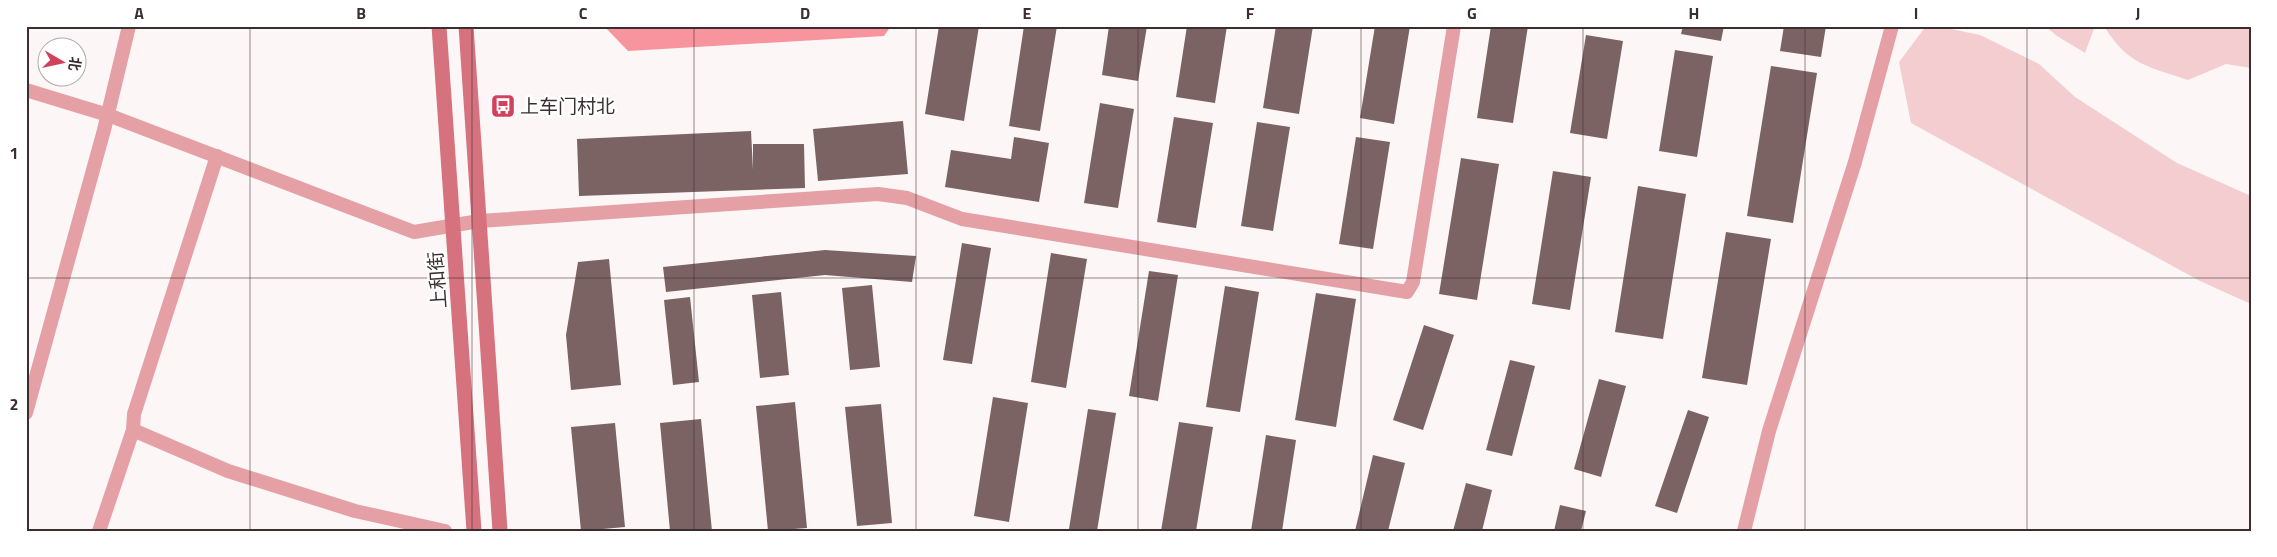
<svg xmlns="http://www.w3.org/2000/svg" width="2277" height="557" viewBox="0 0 2277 557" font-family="'Titillium Web','Noto Sans SC',sans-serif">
  <rect width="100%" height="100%" fill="#fcf6f6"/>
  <!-- green -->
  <path fill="#f3cdcf" d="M1926 26H1936L1980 35 2039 64 2075 97 2177 163 2251 196V304L2200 281 1911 123 1899 62Z
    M2045 26H2095L2085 53 2057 36Z
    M2104 26H2251V68L2226 64 2188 80C2147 66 2128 65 2104 26Z"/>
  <!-- water -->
  <path fill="#f8949e" d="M604 26H891L884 36 628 51Z"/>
  <!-- building -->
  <path fill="#7b6263" d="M939 26H979L964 121 925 114Z
    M1024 26H1057L1040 131 1009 126Z
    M1109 26H1147L1138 81 1102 75Z
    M1187 26H1227L1215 103 1176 97Z
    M1276 26H1313L1299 114 1263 108Z
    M1375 26H1410L1394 124 1360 118Z
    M1491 26H1528L1513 123 1477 118Z
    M1683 26H1724L1721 41 1681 34Z
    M1784 26H1826L1821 57 1780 51Z
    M1586 35 1623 41 1607 139 1570 133Z
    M1675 50 1713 56 1697 157 1659 151Z
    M1771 66 1817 73 1793 223 1747 216Z
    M1100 103 1134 109 1118 208 1084 203Z
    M1174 117 1213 123 1196 228 1157 222Z
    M903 121 908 174 818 181 813 129Z
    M1257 122 1290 127 1273 231 1241 226Z
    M751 131 753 170V144H804L805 188 579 196 577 139Z
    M1014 137 1049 143 1039 202 945 187 951 150 1011 159Z
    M1356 137 1390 142 1373 249 1339 244Z
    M1461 158 1499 164 1477 300 1439 294Z
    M1553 171 1591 177 1570 310 1532 304Z
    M1638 186 1686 194 1663 339 1615 332Z
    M1726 232 1771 239 1747 385 1702 378Z
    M962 243 991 248 972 364 943 360Z
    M825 250 916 256 912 282 825 275 666 292 663 267Z
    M1051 253 1087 259 1066 388 1031 382Z
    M609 259 621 385 571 390 566 335 578 262Z
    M1149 271 1178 275 1158 401 1129 396Z
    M872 285 880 367 850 370 842 288Z
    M1225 286 1259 292 1240 412 1206 407Z
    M781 292 789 375 760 378 752 295Z
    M1316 293 1356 299 1336 427 1295 420Z
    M690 297 699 382 673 385 664 300Z
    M1424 325 1454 335 1423 430 1393 420Z
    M1510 360 1535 366 1512 456 1486 450Z
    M1599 379 1626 386 1601 477 1574 469Z
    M993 397 1028 403 1009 522 974 516Z
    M795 402 807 528 768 531 756 406Z
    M881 404 892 523 857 526 845 407Z
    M1088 409 1116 413 1097 531 1069 529Z
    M1688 410 1709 417 1677 513 1655 506Z
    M701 419 712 531H670L660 423Z
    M1179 422 1213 427 1196 531H1161Z
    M615 423 625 527 581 531 571 427Z
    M1266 435 1296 440 1282 531H1251Z
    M1373 455 1405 463 1388 531H1355Z
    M1466 483 1492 490 1482 531H1453Z
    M1560 505 1586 511 1581 531H1554Z"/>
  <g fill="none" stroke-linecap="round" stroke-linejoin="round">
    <!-- street -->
    <path stroke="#e4a0a5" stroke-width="14" d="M26 90 108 115 414 232 479 221 878 194 907 198 962 219 1407 292 1413 282 1454 26
      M26 413 104 130 129 26
      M133 430 228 471 355 511 445 531
      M99 531 133 430 134 414 217 156
      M1744 531 1769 431 1855 162 1892 26"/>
    <!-- secondary -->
    <path stroke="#d5727d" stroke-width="15" d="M439 26 474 531
      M466 26 500 531"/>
  </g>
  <!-- grid -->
  <path fill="none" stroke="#3a2e2f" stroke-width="1" stroke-opacity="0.55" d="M250 26V531M472 26V531M694 26V531M916 26V531M1138 26V531M1361 26V531M1583 26V531M1805 26V531M2027 26V531M26 278H2251"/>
  <!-- icons -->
  <defs>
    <symbol id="bus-square" viewBox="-11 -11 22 22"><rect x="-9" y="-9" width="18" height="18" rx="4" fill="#d2415c" stroke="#fff"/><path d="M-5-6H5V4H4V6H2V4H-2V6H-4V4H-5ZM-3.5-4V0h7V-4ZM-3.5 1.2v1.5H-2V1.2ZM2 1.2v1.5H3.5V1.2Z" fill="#fff"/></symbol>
  </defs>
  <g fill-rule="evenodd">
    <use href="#bus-square" x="489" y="92" width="28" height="28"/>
  </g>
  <g text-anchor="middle" stroke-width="5" stroke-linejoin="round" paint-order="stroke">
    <!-- poi labels -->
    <g font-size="19" fill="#3a2e2f" stroke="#fff" text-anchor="start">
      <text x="520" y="113">上车门村北</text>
    </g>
    <!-- street labels -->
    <g font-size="19" fill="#3a2e2f" stroke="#fff">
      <text transform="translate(437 280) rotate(-94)" y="7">上和街</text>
    </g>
  </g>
  <!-- border -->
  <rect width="2277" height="557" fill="none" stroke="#ffffff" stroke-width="55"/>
  <!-- north arrow -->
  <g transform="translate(62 62) rotate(99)"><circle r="24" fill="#ffffff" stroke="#b0abac"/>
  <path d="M0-4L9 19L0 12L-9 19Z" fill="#d2415c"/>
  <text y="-8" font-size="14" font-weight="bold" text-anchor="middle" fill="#3a2e2f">北</text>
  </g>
  <rect x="28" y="28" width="2222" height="502" fill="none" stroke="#3a2e2f" stroke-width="2"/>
  <g font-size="16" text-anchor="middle" font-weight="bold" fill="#3a2e2f">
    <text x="139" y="19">A</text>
    <text x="361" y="19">B</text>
    <text x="583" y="19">C</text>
    <text x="805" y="19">D</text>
    <text x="1027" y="19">E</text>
    <text x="1250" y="19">F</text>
    <text x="1472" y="19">G</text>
    <text x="1694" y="19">H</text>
    <text x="1916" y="19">I</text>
    <text x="2138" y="19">J</text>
    <text x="14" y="159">1</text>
    <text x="14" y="410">2</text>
  </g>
</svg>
